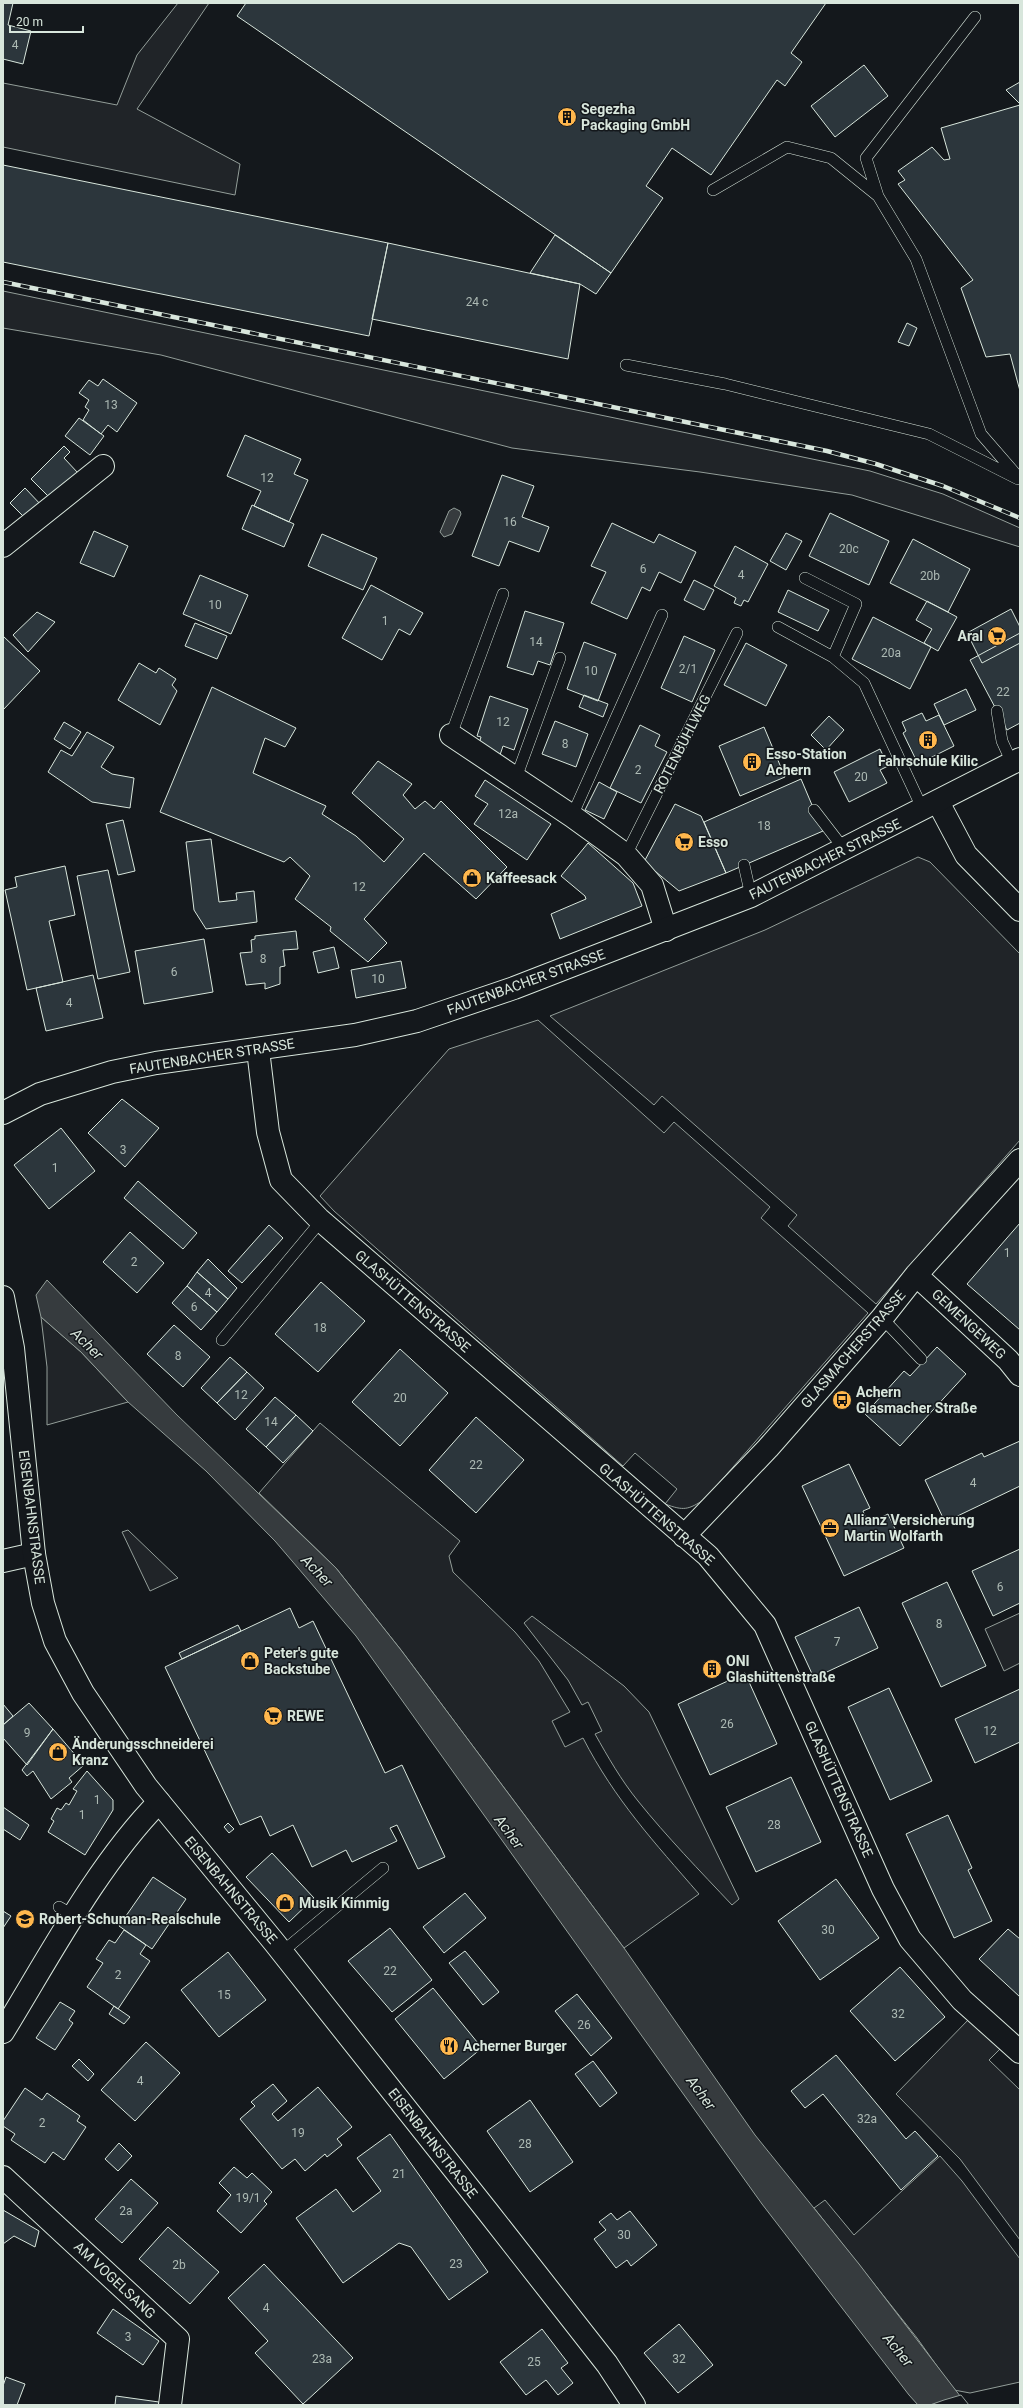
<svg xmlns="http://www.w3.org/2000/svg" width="1023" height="2408" viewBox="0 0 1023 2408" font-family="Roboto,sans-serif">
  <rect width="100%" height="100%" fill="#14181c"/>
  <!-- green -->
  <path fill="#202428" stroke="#939e99" d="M178 3H209L137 109 240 164 235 195 3 147V83L117 105 137 55Z
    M3 291 870 471 943 494 1020 528V547L852 495 700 472 512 448 161 355 3 328Z
    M918 857 930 862 1020 954V1140L876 1304 788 1226 797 1215 662 1096 654 1105 550 1016 765 930Z
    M538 1020 664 1133 674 1122 770 1207 761 1218 868 1313 705 1499C688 1510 684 1511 665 1504L677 1489 635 1453 623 1466 334 1211 320 1196 449 1049Z
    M41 1317 81 1352 128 1402 47 1425V1367Z
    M320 1423 460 1541 449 1556 453 1572 515 1632 539 1661 570 1712 552 1721 565 1747 583 1738C615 1800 654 1842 699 1894L624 1948 401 1650 336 1568 259 1493Z
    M128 1530 178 1578 150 1591 122 1532Z
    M1020 1613V1663L1004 1671 985 1629Z
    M532 1616 624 1686 649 1712 739 1899 732 1905C700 1871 667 1837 638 1801 621 1780 608 1757 595 1734L602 1731 588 1702 582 1705 568 1680 524 1623Z
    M970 2018 1001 2048 989 2060 1020 2090V2240L960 2159 896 2094Z
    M940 2156 962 2181 1020 2259V2382L970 2393 954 2390 917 2338 814 2208 825 2200 854 2235Z"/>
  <!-- water -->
  <path fill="#363b3e" stroke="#939e99" d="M454 508 460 511 461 514 452 534 444 537 440 532 449 511Z
    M47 1280 177 1415 336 1568 401 1650 624 1948 755 2135 859 2264 967 2405H918L909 2395 762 2204 356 1636 275 1541 206 1471 128 1402 81 1352 41 1317 36 1295Z"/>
  <!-- pier -->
  <path fill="#14181c" stroke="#939e99" d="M961 2395 969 2405H930L944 2400Z"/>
  <!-- building -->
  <path fill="#2c363c" stroke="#d8e6dc" d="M3 3H13L8 25 31 31 23 64 3 59Z
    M246 3H826L791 53 802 62 785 86 777 80 711 175 672 148 646 186 663 198 611 273 237 16Z
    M864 65 888 96 835 137 811 106Z
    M1020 82V104L1006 90Z
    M1020 105V391L1010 354 986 357 961 288 973 280 898 184 905 180 898 171 932 147 944 160 950 159 941 128Z
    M3 165 388 243 369 336 3 262Z
    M555 235 611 273 596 294 580 284 530 273Z
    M388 243 580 284 568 359 372 319Z
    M907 323 917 328 909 346 898 342Z
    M103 379 137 403 117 432 108 425 101 434 83 420 89 410 85 407 89 400 79 393 89 380 98 386Z
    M79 418 104 436 90 455 65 436Z
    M245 435 301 459 294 474 308 480 289 522 254 506 261 491 227 476Z
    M64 446 70 452 64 458 78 473 52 500 31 479Z
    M502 475 534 486 522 517 549 527 539 552 509 541 499 566 472 556Z
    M25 488 43 507 28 521 10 503Z
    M252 505 294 524 284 547 242 529Z
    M830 513 889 541 869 585 809 556Z
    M612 523 654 543 659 534 696 552 681 583 659 572 650 591 642 587 627 619 591 603 606 572 591 566Z
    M94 531 128 546 114 577 80 563Z
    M786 533 802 541 786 570 770 561Z
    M322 534 377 558 363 590 308 566Z
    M913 539 970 569 948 612 890 583Z
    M735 546 768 564 748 602 744 600 741 606 734 603 736 598 714 586Z
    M200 575 248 595 231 634 183 614Z
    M694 580 714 590 704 610 684 600Z
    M371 585 423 613 410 635 399 629 382 660 342 638Z
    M788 590 829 610 818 631 778 612Z
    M927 601 957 617 938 651 924 643 932 629 916 620Z
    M1011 609 1020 627V643L982 663 967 633Z
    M525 611 564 623 550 665 538 661 533 675 507 667Z
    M37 612 55 622 28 652 13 635Z
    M873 617 931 647 910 689 852 659Z
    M195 623 227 636 217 659 185 646Z
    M1020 633V723L1007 730 970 660Z
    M3 636 40 671 3 710Z
    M684 636 715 650 692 702 661 688Z
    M584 642 616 654 598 701 567 689Z
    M746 643 787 665 766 706 724 685Z
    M139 663 156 673 159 668 176 679 172 685 177 691 160 725 118 700Z
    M212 687 296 728 285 747 265 738 253 773 326 806 322 814 356 836 384 862 404 839 352 793 378 761 412 784 403 795 415 809 425 801 434 809 441 801 507 867 476 899 424 853 364 919 387 943 368 962 330 931 331 927 295 899 310 876 290 857 284 862 160 812Z
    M966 689 976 710 944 725 934 704Z
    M584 695 608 704 603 717 579 707Z
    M490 696 528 709 514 750 503 746 500 755 478 748 481 737 477 736Z
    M922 713 926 721 939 715 954 746 918 764 903 733 906 731 902 722Z
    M829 716 844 730 826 750 811 735Z
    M555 721 588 734 576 767 542 754Z
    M64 722 81 732 70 749 54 739Z
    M640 725 660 735 655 746 667 752 641 803 610 788Z
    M764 727 785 777 740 796 719 746Z
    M87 732 114 747 101 767 112 774 134 778 130 808 92 802 48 772 61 750 72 756Z
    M880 749 888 766 880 770 887 783 849 802 834 772Z
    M801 779 823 831 726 873 704 822Z
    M485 780 551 824 527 860 474 824 488 804 475 796Z
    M599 782 617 792 604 819 585 810Z
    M675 804 701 816 726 873 679 891 644 862Z
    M123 820 135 871 118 875 106 824Z
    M211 839 219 902 237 900 236 893 254 891 257 922 206 929 194 910 186 842Z
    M588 843 633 883 642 906 560 939 551 914 586 899 585 896 561 876Z
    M65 866 75 915 49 921 63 982 27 990 5 890 17 887 15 877Z
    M108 870 130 972 98 979 77 876Z
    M296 931 298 949 283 950 285 966 280 967V984L265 989V983L246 985 240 953 252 952 251 940 255 939V936Z
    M204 939 213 992 144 1004 135 951Z
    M334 947 339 968 318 973 313 952Z
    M401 961 406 988 356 998 351 970Z
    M93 975 103 1018 46 1031 36 988Z
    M122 1099 159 1128 125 1167 88 1133Z
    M61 1128 95 1171 49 1209 14 1165Z
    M138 1181 197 1233 183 1249 124 1198Z
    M1020 1223V1330L967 1284Z
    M269 1225 283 1238 242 1283 228 1271Z
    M130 1232 164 1263 137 1293 103 1262Z
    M208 1259 237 1288 228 1299 197 1272Z
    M197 1272 228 1299 217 1312 187 1286Z
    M321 1282 365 1321 318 1372 275 1334Z
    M187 1286 217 1312 201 1330 172 1303Z
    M174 1325 210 1357 183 1387 147 1354Z
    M937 1347 966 1374 900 1446 865 1414 904 1371 910 1376Z
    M400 1349 448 1393 400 1446 352 1402Z
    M230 1357 247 1372 217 1403 201 1388Z
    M247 1372 264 1388 235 1420 217 1403Z
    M275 1397 296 1415 266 1447 246 1429Z
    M296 1415 313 1431 283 1463 266 1447Z
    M476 1417 524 1460 476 1513 429 1470Z
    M1020 1441V1486L945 1522 925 1480 982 1453 984 1457Z
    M849 1464 870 1508 863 1511 868 1524 888 1514 904 1548 844 1576 802 1486Z
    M1020 1549V1603L993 1616 972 1571Z
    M947 1582 986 1666 941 1687 902 1603Z
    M859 1607 878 1648 814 1678 795 1637Z
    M290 1608 299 1628 313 1621 385 1773 402 1765 445 1857 418 1869 397 1825 390 1828 397 1841 352 1862 346 1850 312 1867 293 1825 270 1836 261 1816 240 1825 165 1667Z
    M238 1625 241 1631 182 1659 179 1653Z
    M715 1662 719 1670 709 1675 705 1667Z
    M745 1673 777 1744 710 1775 678 1704Z
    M889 1688 932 1781 890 1800 848 1707Z
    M1020 1689V1742L975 1763 955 1719Z
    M29 1703 53 1729 27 1765 3 1738V1725Z
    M3 1704 13 1716 3 1725Z
    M53 1729 84 1765 69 1778 72 1782 51 1799 33 1771 27 1776 22 1770Z
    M87 1771 113 1800V1810L85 1855 48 1832 54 1821 51 1819 57 1808 61 1810 66 1803 69 1805 77 1791 73 1789Z
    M791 1777 821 1842 756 1872 726 1807Z
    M3 1807 29 1825 20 1840 3 1829Z
    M948 1815 972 1868 968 1870 992 1921 954 1938 906 1834Z
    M228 1823 234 1829 229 1833 224 1827Z
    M272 1853 314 1898 289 1922 246 1877Z
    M153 1877 186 1899 152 1949 119 1926Z
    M836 1879 879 1938 820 1980 778 1921Z
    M465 1893 486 1918 444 1953 423 1927Z
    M3 1911 11 1916 3 1928Z
    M390 1928 432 1980 392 2012 348 1961Z
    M1008 1929 1020 1939V1997L979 1959Z
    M124 1930 146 1945 140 1954 150 1961 118 2009 87 1987 103 1963 96 1959 109 1940 115 1943Z
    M465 1951 499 1992 483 2005 449 1963Z
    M228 1952 266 2000 219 2037 181 1990Z
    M900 1967 945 2017 895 2061 850 2011Z
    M433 1988 482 2048 444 2079 395 2019Z
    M577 1994 612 2038 591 2056 555 2011Z
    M60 2002 75 2011 69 2020 73 2023 55 2050 36 2038Z
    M114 2006 130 2017 124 2024 109 2014Z
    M146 2042 180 2073 135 2121 101 2090Z
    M836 2055 906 2139 915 2131 938 2156 901 2190 823 2094 805 2108 791 2091Z
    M79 2059 94 2074 88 2081 72 2066Z
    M593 2061 617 2093 600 2107 575 2074Z
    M273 2084 287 2101 272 2114 278 2121 318 2087 352 2127 337 2139 342 2145 327 2157 325 2154 305 2171 295 2159 282 2169 240 2119 255 2106 251 2102Z
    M25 2088 42 2100 47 2093 80 2116 77 2121 86 2127 64 2160 53 2152 45 2163 11 2140 15 2134 3 2126V2121Z
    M530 2100 573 2162 530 2192 487 2131Z
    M390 2134 488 2272 449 2300 411 2247 399 2243 343 2283 296 2218 336 2189 353 2212 381 2191 357 2158Z
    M119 2143 132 2156 118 2171 105 2159Z
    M234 2167 247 2178 252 2173 272 2192 264 2201 267 2204 241 2233 217 2211 231 2195 219 2183Z
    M131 2179 158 2203 122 2243 95 2219Z
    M3 2210 39 2231 35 2247 14 2236 3 2244Z
    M630 2211 657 2245 631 2266 627 2260 616 2268 594 2239 606 2230 599 2222 611 2213 617 2220Z
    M168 2227 219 2272 190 2304 139 2259Z
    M264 2264 353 2358 303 2404 255 2353 268 2341 228 2298Z
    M113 2309 159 2341 143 2365 97 2333Z
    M679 2324 713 2365 678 2393 644 2353Z
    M542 2329 568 2363 561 2368 573 2383 558 2395 546 2380 526 2395 500 2362Z
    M6 2377 25 2384 17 2405H3V2386Z
    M116 2396 159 2402 158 2405H115Z"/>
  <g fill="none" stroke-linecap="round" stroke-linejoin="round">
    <defs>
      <path id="lane" d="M713 190 787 147 831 158 878 196 916 259 981 434 1020 479
        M878 196 866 158 975 17
        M626 365 725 384 929 434 1018 479
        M805 578 856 604 833 657 864 683 923 810
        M778 627 833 657
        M997 711 1002 741 1012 763
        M451 735 503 594
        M516 778 560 658
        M814 810 844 849
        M572 816 662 615
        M626 855 737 633
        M744 865 751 896
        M882 1318 921 1359
        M222 1340 321 1221
        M59 1907 75 1916
        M282 1952 383 1868"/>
      <path id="street" d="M3 546 103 466
        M451 735 572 816 626 855 652 885 666 930
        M938 802 966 855 1020 910
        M258 1050 268 1132 281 1180 319 1219 708 1556 765 1625 883 1889 910 1939 962 2000 1020 2052
        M916 1275 1008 1360 1020 1375
        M684 1536 768 1448 882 1318 916 1275 1020 1160
        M3 1561 34 1554
        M3 2032C49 1957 98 1864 159 1802
        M3 2177 178 2339 170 2405"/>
      <path id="secondary" d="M3 1113 40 1094 112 1072 156 1063 355 1035 417 1021 514 988 751 896 1020 759
        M3 1297 13 1348 34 1554 43 1603 55 1641 83 1693 146 1786 274 1942 488 2212 607 2364 634 2405"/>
    </defs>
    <!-- lane casing -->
    <use href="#lane" stroke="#d8e6dc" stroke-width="12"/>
    <!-- street casing -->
    <use href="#street" stroke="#d8e6dc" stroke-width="24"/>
    <!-- secondary casing -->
    <use href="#secondary" stroke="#d8e6dc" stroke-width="24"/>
    <!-- lane -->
    <use href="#lane" stroke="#14181c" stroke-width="11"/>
    <!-- street -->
    <use href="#street" stroke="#14181c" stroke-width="22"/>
    <!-- secondary -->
    <use href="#secondary" stroke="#14181c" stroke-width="22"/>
    <defs>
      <path id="rail" d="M3 282 827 451 876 464 943 486 1020 518"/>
    </defs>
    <!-- rail casing -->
    <use href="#rail" stroke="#d8e6dc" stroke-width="4.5"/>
    <!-- rail -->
    <use href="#rail" stroke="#14181c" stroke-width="3" stroke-dasharray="9" stroke-linecap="butt"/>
  </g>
  <!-- icons -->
  <defs>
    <symbol id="building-disc" viewBox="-11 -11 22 22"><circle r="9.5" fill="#ffb74d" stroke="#14181c"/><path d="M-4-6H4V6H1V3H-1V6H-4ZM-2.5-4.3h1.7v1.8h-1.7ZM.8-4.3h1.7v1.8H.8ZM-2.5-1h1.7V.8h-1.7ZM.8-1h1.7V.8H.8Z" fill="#111"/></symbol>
    <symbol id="supermarket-disc" viewBox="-11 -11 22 22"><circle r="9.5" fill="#ffb74d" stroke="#14181c"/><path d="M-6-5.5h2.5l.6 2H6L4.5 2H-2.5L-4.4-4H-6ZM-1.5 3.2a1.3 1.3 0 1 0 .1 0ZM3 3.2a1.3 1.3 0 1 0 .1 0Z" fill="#111"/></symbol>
    <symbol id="shop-disc" viewBox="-11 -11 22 22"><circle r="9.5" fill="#ffb74d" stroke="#14181c"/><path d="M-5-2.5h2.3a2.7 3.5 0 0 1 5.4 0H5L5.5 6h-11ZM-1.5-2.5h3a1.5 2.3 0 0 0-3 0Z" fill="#111"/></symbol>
    <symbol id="bus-disc" viewBox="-11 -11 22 22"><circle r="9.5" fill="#ffb74d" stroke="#14181c"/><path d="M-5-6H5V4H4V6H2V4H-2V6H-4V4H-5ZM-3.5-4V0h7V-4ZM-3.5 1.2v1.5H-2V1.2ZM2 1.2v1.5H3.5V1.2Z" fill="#111"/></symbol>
    <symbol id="office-disc" viewBox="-11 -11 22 22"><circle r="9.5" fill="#ffb74d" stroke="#14181c"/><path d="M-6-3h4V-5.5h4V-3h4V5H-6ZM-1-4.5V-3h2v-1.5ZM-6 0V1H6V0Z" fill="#111"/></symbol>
    <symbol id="school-disc" viewBox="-11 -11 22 22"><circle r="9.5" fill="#ffb74d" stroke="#14181c"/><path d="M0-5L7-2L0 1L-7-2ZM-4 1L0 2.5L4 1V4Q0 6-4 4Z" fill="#111"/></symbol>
    <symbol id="restaurant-disc" viewBox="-11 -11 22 22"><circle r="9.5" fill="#ffb74d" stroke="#14181c"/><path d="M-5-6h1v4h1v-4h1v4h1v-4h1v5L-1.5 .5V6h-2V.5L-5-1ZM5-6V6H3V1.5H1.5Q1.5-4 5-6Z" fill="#111"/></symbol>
  </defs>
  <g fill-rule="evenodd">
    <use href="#building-disc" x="556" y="106" width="22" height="22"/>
    <use href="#supermarket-disc" x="986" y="625" width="22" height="22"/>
    <use href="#building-disc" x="917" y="729" width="22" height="22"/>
    <use href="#building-disc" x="741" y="751" width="22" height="22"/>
    <use href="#supermarket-disc" x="673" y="831" width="22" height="22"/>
    <use href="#shop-disc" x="461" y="867" width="22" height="22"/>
    <use href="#bus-disc" x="831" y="1389" width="22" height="22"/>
    <use href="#office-disc" x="819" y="1517" width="22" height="22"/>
    <use href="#shop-disc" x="239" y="1650" width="22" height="22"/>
    <use href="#building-disc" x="701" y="1658" width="22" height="22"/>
    <use href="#supermarket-disc" x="262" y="1705" width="22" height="22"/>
    <use href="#shop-disc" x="47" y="1741" width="22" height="22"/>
    <use href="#shop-disc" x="274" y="1892" width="22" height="22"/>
    <use href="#school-disc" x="14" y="1908" width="22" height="22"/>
    <use href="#restaurant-disc" x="438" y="2035" width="22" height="22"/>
  </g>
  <g text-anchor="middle" stroke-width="3" stroke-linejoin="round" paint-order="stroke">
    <!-- number labels -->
    <g font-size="12" fill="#adbab4">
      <text x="15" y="49">4</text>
      <text x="477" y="306">24 c</text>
      <text x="111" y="409">13</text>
      <text x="267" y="482">12</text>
      <text x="510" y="526">16</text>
      <text x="849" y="553">20c</text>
      <text x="643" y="573">6</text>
      <text x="741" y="579">4</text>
      <text x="930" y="580">20b</text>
      <text x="215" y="609">10</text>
      <text x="385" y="625">1</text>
      <text x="536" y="646">14</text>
      <text x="891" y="657">20a</text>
      <text x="688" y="673">2/1</text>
      <text x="591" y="675">10</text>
      <text x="1003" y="696">22</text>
      <text x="503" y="726">12</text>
      <text x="565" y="748">8</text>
      <text x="638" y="774">2</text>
      <text x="861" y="781">20</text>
      <text x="508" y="818">12a</text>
      <text x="764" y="830">18</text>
      <text x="359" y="891">12</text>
      <text x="263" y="963">8</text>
      <text x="174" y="976">6</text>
      <text x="378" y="983">10</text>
      <text x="69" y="1007">4</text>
      <text x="123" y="1154">3</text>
      <text x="55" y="1172">1</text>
      <text x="1007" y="1257">1</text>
      <text x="134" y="1266">2</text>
      <text x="208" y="1297">4</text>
      <text x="194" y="1311">6</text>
      <text x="320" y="1332">18</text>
      <text x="178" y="1360">8</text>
      <text x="241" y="1399">12</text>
      <text x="400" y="1402">20</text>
      <text x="271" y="1426">14</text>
      <text x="476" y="1469">22</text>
      <text x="973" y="1487">4</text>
      <text x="1000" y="1591">6</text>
      <text x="939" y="1628">8</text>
      <text x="837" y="1646">7</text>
      <text x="727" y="1728">26</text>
      <text x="990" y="1735">12</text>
      <text x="27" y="1737">9</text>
      <text x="97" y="1804">1</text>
      <text x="82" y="1819">1</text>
      <text x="774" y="1829">28</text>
      <text x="828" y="1934">30</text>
      <text x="390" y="1975">22</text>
      <text x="118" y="1979">2</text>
      <text x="224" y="1999">15</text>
      <text x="898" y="2018">32</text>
      <text x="584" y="2029">26</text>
      <text x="140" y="2085">4</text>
      <text x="867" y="2123">32a</text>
      <text x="42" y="2127">2</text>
      <text x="298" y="2137">19</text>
      <text x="525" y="2148">28</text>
      <text x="399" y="2178">21</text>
      <text x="248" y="2202">19/1</text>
      <text x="126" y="2215">2a</text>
      <text x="624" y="2239">30</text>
      <text x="456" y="2268">23</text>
      <text x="179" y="2269">2b</text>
      <text x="266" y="2312">4</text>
      <text x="128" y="2341">3</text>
      <text x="322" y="2363">23a</text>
      <text x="679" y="2363">32</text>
      <text x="534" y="2366">25</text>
    </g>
    <!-- poi labels -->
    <g font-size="14" font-weight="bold" fill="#d8e6dc" stroke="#14181c" text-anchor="start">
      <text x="581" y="114">Segezha<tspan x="581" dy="16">Packaging GmbH</tspan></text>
      <text x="983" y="641" text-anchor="end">Aral</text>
      <text x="766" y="759">Esso-Station<tspan x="766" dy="16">Achern</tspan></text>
      <text x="928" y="766" text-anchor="middle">Fahrschule Kilic</text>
      <text x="698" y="847">Esso</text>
      <text x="486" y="883">Kaffeesack</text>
      <text x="856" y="1397">Achern<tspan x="856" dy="16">Glasmacher Straße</tspan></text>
      <text x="844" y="1525">Allianz Versicherung<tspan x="844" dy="16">Martin Wolfarth</tspan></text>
      <text x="264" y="1658">Peter's gute<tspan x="264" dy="16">Backstube</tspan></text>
      <text x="726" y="1666">ONI<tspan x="726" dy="16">Glashüttenstraße</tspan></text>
      <text x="287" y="1721">REWE</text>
      <text x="72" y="1749">Änderungsschneiderei<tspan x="72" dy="16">Kranz</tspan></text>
      <text x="299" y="1908">Musik Kimmig</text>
      <text x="39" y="1924">Robert-Schuman-Realschule</text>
      <text x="463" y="2051">Acherner Burger</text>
    </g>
    <!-- street labels -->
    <g font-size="14" fill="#d8e6dc" stroke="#14181c">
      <text transform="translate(682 744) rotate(-63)" y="5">ROTENBÜHLWEG</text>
      <text transform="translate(825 859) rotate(-26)" y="5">FAUTENBACHER STRASSE</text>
      <text transform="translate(526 982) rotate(-20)" y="5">FAUTENBACHER STRASSE</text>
      <text transform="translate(212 1056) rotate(-9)" y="5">FAUTENBACHER STRASSE</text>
      <text transform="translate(413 1301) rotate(41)" y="5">GLASHÜTTENSTRASSE</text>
      <text transform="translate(969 1324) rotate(43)" y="5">GEMENGEWEG</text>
      <text transform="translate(853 1349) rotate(-49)" y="5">GLASMACHERSTRASSE</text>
      <text transform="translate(657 1514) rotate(41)" y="5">GLASHÜTTENSTRASSE</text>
      <text transform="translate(32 1517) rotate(83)" y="5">EISENBAHNSTRASSE</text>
      <text transform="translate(839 1789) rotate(66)" y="5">GLASHÜTTENSTRASSE</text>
      <text transform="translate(231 1890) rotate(50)" y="5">EISENBAHNSTRASSE</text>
      <text transform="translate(433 2143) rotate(52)" y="5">EISENBAHNSTRASSE</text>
      <text transform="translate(115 2280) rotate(43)" y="5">AM VOGELSANG</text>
    </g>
    <!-- water labels -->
    <g font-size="15" font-style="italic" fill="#d8e6dc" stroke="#14181c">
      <text transform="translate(87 1344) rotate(44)" y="5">Acher</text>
      <text transform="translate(317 1571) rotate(46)" y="5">Acher</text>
      <text transform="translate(509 1832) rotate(54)" y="5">Acher</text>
      <text transform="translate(701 2093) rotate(54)" y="5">Acher</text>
      <text transform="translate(898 2350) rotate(51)" y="5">Acher</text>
    </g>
  </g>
  <!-- border -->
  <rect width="1023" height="2408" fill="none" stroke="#d8e6dc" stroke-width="8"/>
  <!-- scale -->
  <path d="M10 26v6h73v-6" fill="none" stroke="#d8e6dc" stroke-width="2"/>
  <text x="16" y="26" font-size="12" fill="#d8e6dc" stroke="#14181c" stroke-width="3" paint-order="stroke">20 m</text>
</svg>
